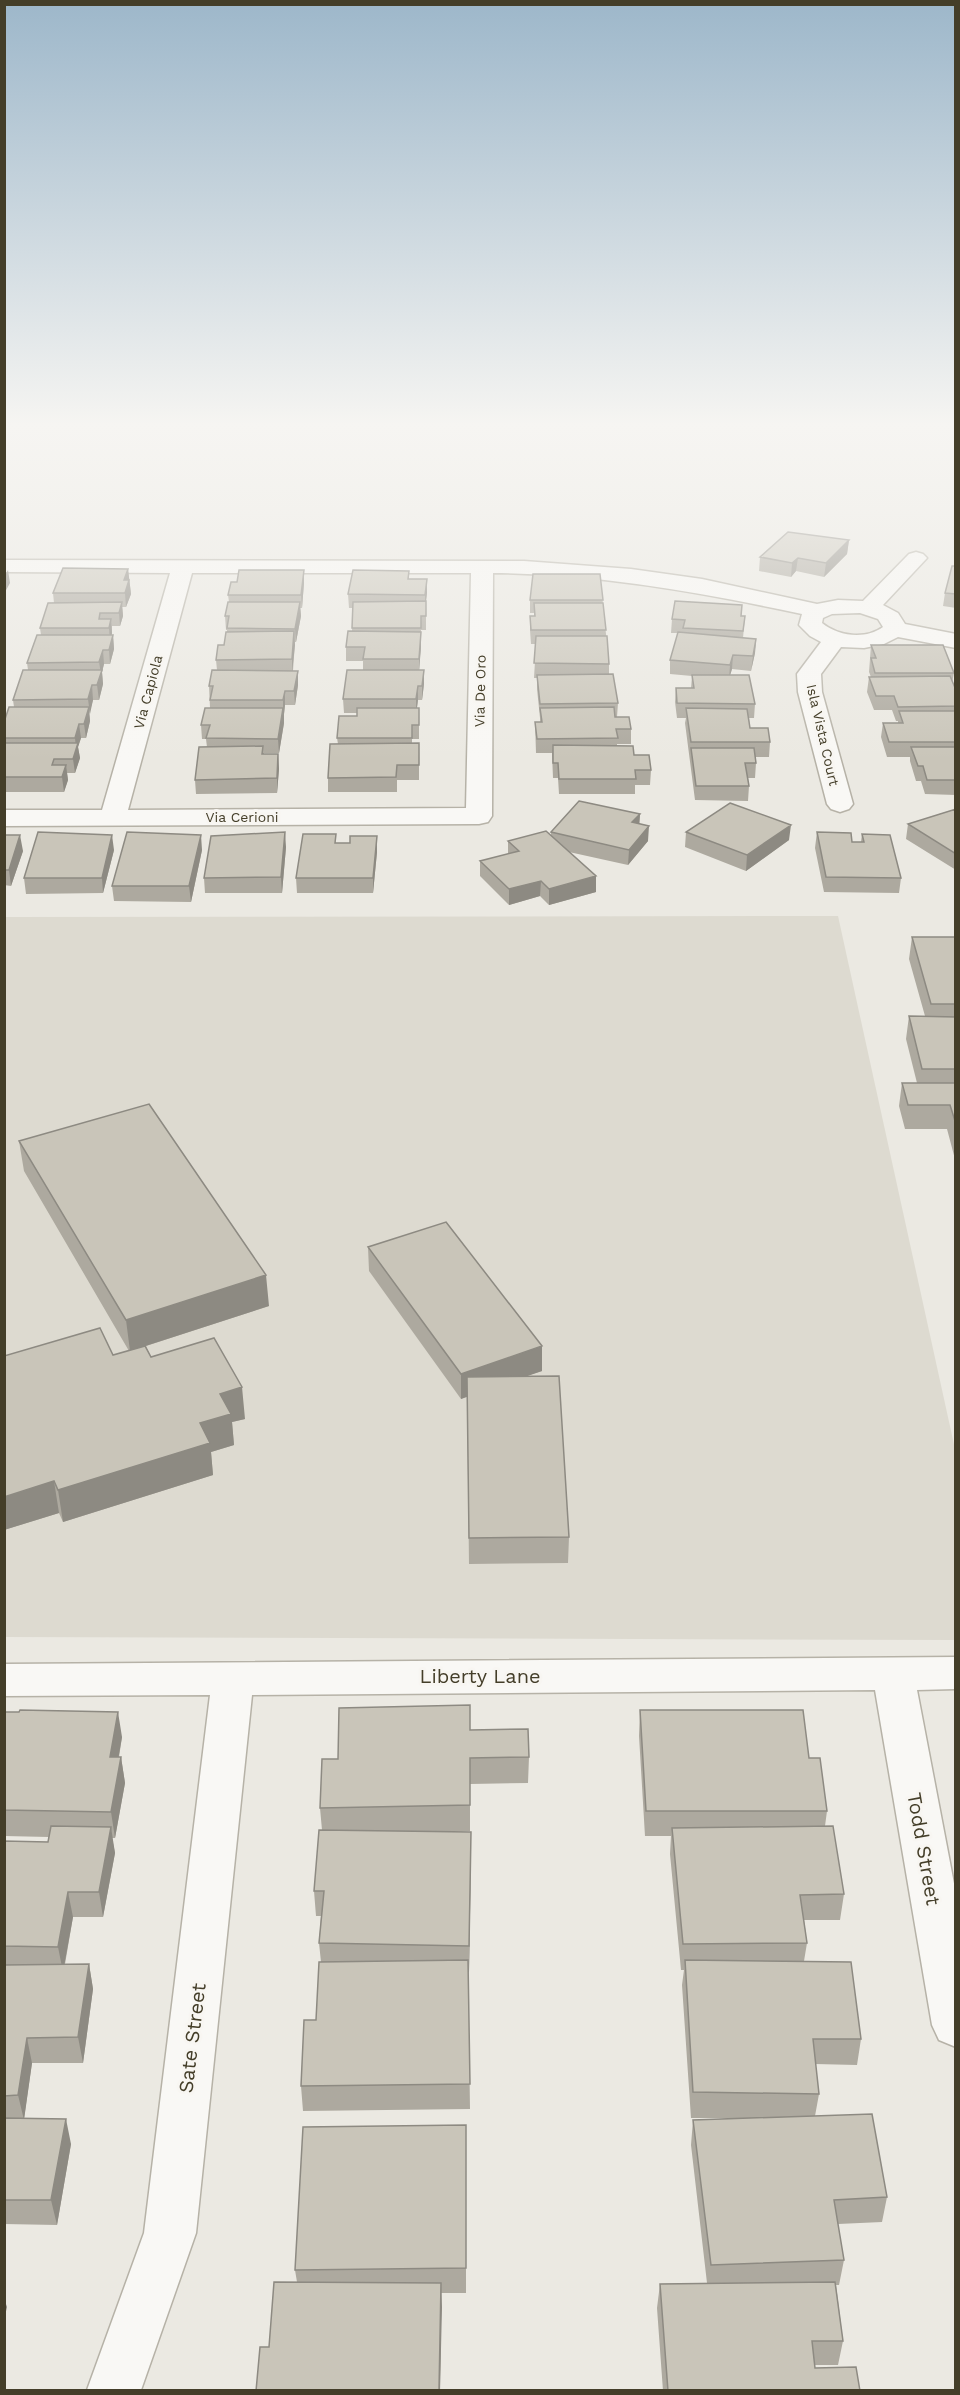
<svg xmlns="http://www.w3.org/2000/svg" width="960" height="2395" viewBox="0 0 960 2395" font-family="'Work Sans',sans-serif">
  <rect width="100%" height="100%" fill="#ebe9e2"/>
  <!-- built -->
  <path fill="#dddad0" d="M838 916 955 1449V1640L5 1637V917Z"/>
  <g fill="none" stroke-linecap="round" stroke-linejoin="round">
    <defs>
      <path id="street" d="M916 552 923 554 927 558 883 605 898 613 905 624 956 634V648L898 637 884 644 864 648 841 647 821 674 822 692 853 804 849 809 840 812 831 809 827 804 798 692 797 674 821 642 810 636 799 625 802 614C699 592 598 574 493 573L492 816 488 822 479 824 4 826V810H102L170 573 4 572V560L524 561 631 569 702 579 817 604 838 600 863 601 909 554ZM192 573H471L466 808 128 810ZM860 613 878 619 883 627C865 640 838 636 822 623L823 618 832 614Z
        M956 1657V1689L917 1690 956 1894V2047L939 2040 932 2025 875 1690 252 1695 196 2233 141 2390H87L144 2233 210 1695 4 1696V1664Z"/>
    </defs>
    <!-- street casing -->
    <use href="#street" stroke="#b6b2a7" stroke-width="3"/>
    <!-- street -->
    <use href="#street" fill="#f9f8f5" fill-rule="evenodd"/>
  </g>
  <!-- wall -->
  <path fill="#ada99f" d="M849 540 847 554 824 577 796 571 791 577 759 571 760 557Z
    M956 566V608L943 606 945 593Z
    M128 569 131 594 126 607H122L123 616 120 626H112V635H113L114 649 110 664H104L102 672 103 684 99 700H93L89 714 90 721 86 738H81L78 747 80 758 75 773H67L68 780 64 792H4V722L14 707 13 700 28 670 27 663 41 635 40 628 54 603 53 593Z
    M304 570V583L302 608H300L301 616 296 642H295L293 671H298V685L295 705H285L284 714V723L279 753H264V754H278L279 769 277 793 196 794 195 780 207 747 206 739H202L201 725 210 708 209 686 217 670 216 660 224 645 227 632V630H226L225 616 229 602 228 595 237 582Z
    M409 571V579L427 593 426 601V630H421V646L419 670 424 684 422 700H418L417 708H419V739H412V743H419V780H397V792H328V778L338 744 337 738 357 716V713H344L343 699 363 670V661H346V647L352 631 353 608H349L348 594Z
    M600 574 609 664V674L618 703 617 717 631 729V744H617V746L634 755 651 770 650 785H635V794H559L558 778H553L552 753H536L535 722H540V718L537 689V678H534L536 644H531L530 630V616H534V613H530V600Z
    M742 605 741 616H745L743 638 756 639 755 653 751 671 732 669 730 675 755 704 754 718H749L750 728 770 742 769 757H755L756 763 755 778H748L749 786 748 801 695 800 685 723 686 718H677L675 702 676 688H691L692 676 670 674V660L678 633H671L672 619Z
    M871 645 954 673 952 683 956 690V795L925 794 921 781H916L910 761V757H887L881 737 883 723H898V721H896L892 710H874L867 692 869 677H871L869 672Z
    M956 809V870L906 839 908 824Z
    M640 814 639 824 648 841 628 865 569 852 596 876V892L549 905 540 896 509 905 480 876V861L508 854V841L551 835V832Z
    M686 832 789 840 746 871 685 847Z
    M817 832 852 842H861L862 834 901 878 899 893 824 892 815 848Z
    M4 835 23 851 11 886 4 885Z
    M337 843H350L377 852 373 893H297L296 878Z
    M286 847 282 893H205L204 878Z
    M114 850 103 893 26 894 24 878Z
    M202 850 191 902 114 901 112 886Z
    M912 937H956V1163L947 1129H905L899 1106 902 1083H917L906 1039 909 1016H925L909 959Z
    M19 1141 269 1306 146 1346 151 1357 245 1419 232 1422 234 1445 211 1452 213 1475 63 1522 59 1513 4 1530 129 1351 24 1171Z
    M368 1247 542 1346V1371L526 1376 569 1537 568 1563 469 1564 467 1396 461 1399 369 1271Z
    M640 1710 809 1758 827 1811 825 1826 844 1894 840 1920H804L807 1943 804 1961 861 2039 857 2065 815 2064 819 2094 815 2116 887 2197 882 2222 838 2224 844 2260 839 2285H836L843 2341 838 2365H814L815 2368 860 2391H663L657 2308 660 2284 707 2283 691 2145 693 2120 745 2118H691L682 1985 684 1970H681L670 1854 671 1836H645L639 1736Z
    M4 1712 122 1737 119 1757H121L125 1783 115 1838H112L115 1853 103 1917H73L65 1964H89L93 1989 83 2063H32L24 2118 71 2144 57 2225 4 2224V1841L48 1842 49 1837 4 1836Z
    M470 1730 529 1757 528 1783 470 1784V1831L424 1832H471L469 1972H468L470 2109 303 2111 301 2086 316 2020 321 1962 319 1943 321 1916H316L314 1891 322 1830 320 1808 338 1759Z
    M466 2125V2293H441L440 2391H256L269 2347 297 2282 295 2270Z"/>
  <!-- shaded-wall -->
  <path fill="#8d8a82" d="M849 540 847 554 824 577 826 563Z
    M798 558 796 571 791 577 792 563Z
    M128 569 131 594 126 607 124 580Z
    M8 570 10 583 4 594V577Z
    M304 570V583L302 608 301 595Z
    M427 579V593L425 609V595Z
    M122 602 123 616 120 626 119 613Z
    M300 602 301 616 296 642 295 629Z
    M111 619 112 633 110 642 109 628Z
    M294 631 295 645 292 673V659Z
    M421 632V646L419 673V659Z
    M113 635 114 649 110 664 109 650Z
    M756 639 755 653 751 671 753 656Z
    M103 650 104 664 102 672 103 684 99 700 97 685 101 674 99 662Z
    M733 655 732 669 729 679 730 665Z
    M424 670V684L422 700V686Z
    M298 671V685L295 705 294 691Z
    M92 685 93 700 90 714 88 699Z
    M418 686V700L416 714V699Z
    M285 691V705L284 714V723L279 753 278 739 283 709V700Z
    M89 707 90 721 86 738 84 724Z
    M79 724 81 738 78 747 80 758 75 773 73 759 76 749 75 738Z
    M278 754 279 769 277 793V778Z
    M66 765 68 780 64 792 62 777Z
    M640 814 639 829 632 822Z
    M791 825 789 840 746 871 747 855Z
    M649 826 648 841 628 865 629 850Z
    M285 832 286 847 282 893 281 877Z
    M20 835 23 851 11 886 9 870Z
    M112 835 114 850 103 893 102 878Z
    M201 835 202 850 191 902 189 886Z
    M377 836V852L373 893V878Z
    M596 876V892L549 905V889Z
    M541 881 540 896 509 905V889Z
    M266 1275 269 1306 130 1351 126 1320Z
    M542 1346V1371L461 1399V1374Z
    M242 1387 245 1419 232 1422 234 1445 211 1452 213 1475 63 1522 58 1490 200 1423 220 1394Z
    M54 1481 59 1513 4 1530V1497Z
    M118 1712 122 1737 114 1783 110 1757Z
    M121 1757 125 1783 115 1838 111 1812Z
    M111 1827 115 1853 103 1917 99 1892Z
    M471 1832V1858L469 1972V1946Z
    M68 1892 73 1917 63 1972 58 1947Z
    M89 1964 93 1989 83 2063 78 2037Z
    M27 2038 32 2063 24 2120 18 2095Z
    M66 2119 71 2144 57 2225 51 2200Z
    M441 2283 442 2307 440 2391H439Z
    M4 2298 7 2307 4 2320Z"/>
  <!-- building -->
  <path fill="#c9c5b9" stroke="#8d8a82" stroke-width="1.5" d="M788 532 849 540 826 563 798 558 792 563 760 557Z
    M952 566H956V594L945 593Z
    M63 568 128 569 124 580H129L125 593H53Z
    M239 570H304L301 595H228L231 582H237Z
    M353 570 409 571 408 579H427L425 595 348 594Z
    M533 574H600L603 600H530Z
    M426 601V616H421V628H352L353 602Z
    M675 601 742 605 741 616H745L743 631 683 628 685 620 672 619Z
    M122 602 119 613H100L99 619H111L109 628H40L48 603Z
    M228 602H300L295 629 227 628 229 616H225Z
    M534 603H603L606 630H531L530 616H535Z
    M294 631 292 659 216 660 218 645H224L226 632Z
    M348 631 421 632 419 659H363L365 647H346Z
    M678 632 756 639 753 656 733 655 730 665 670 660Z
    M37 635H113L109 650H103L99 662 27 663Z
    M536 636H607L609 664 534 663Z
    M871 645H943L954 673H875L871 658H876Z
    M23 670H102L97 685H92L88 699 13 700Z
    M212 670 298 671 294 691H285L283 700H210L213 686H209Z
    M347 670H424L422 686H418L416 699H343Z
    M613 674 618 703 540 704 537 675Z
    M692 675H749L755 704 677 703 676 688H694Z
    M950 676 956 690V706L898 707 894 696H876L869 677Z
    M9 707H89L84 724H79L75 738H4V722Z
    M614 707 615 717H629L631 729H616L618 738 537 739 535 722H542L540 708Z
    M205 708H283L278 739 206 738 210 725H201Z
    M357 708H419V725H412V738H337L339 716H357Z
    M686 708 747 709 750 728H768L770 742H691Z
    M899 711H956V742H889L883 723H903Z
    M4 743H78L73 759H54L52 765H66L62 777H4Z
    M419 743V765H397L396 777 328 778 330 744Z
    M553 745 633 746 634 755H649L651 770H635L636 779H559L558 763H553Z
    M263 746 262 754H278L277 778 195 780 199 747Z
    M911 747H956V780H927L923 766H918Z
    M691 748H754L756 763H745L749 786H696Z
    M579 801 640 814 632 822 649 826 629 850 551 832Z
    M730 803 791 825 747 855 686 832Z
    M956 809V854L908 824Z
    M546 831 596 876 549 889 541 881 509 889 480 861 519 851 508 841Z
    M38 832 112 835 102 878H24Z
    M127 832 201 835 189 886H112Z
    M285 832 281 877 204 878 211 836Z
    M817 832 851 833 852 842H864L862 834 890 835 901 878 826 877Z
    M303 834H336L335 843H350V836H377L373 878H296Z
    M4 835H20L9 870H4Z
    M912 937H956V1004H931Z
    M909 1016 956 1017V1069H922Z
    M902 1083H956V1124L950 1105H908Z
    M149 1104 266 1275 126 1320 19 1141Z
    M446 1222 542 1346 461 1374 368 1247Z
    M100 1328 113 1355 145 1346 151 1357 214 1338 242 1387 220 1394 231 1414 200 1423 210 1443 58 1490 54 1481 4 1497V1356Z
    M559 1376 569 1537 469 1538 467 1377Z
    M470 1705V1730L528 1729 529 1757 470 1758V1805L320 1808 322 1759H338L339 1708Z
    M20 1710 118 1712 110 1757H121L111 1812 4 1810V1712H19Z
    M640 1710H803L809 1758H820L827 1811H646Z
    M51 1826 111 1827 99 1892H68L58 1947 4 1946V1841L48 1842Z
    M833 1826 844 1894 800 1895 807 1943 683 1944 672 1828Z
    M319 1830 471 1832 469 1946 319 1943 324 1891H314Z
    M468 1960 470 2084 301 2086 304 2020H316L319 1962Z
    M685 1960 851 1962 861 2039H813L819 2094 693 2092Z
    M89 1964 78 2037 27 2038 18 2095 4 2096V1965Z
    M872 2114 887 2197 834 2200 844 2260 711 2265 693 2120Z
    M4 2118 66 2119 51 2200H4Z
    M466 2125V2268L295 2270 303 2127Z
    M274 2282 441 2283 439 2391H256L260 2347H269Z
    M835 2282 843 2341H812L815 2368 856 2367 860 2391H668L660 2284Z"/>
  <!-- sky -->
  <linearGradient id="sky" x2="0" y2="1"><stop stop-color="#9db7ca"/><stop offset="0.56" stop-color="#f6f5f2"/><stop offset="1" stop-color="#f6f5f2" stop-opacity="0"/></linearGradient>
  <rect width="960" height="759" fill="url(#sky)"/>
  <g text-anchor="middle" stroke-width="6" stroke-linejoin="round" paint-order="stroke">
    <!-- far-street labels -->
    <g font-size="14" fill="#443e29" stroke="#f8f6f2">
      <text transform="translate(480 691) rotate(-89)" y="5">Via De Oro</text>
      <text transform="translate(148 692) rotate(-75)" y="5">Via Capiola</text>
      <text transform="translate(823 735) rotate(77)" y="5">Isla Vista Court</text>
      <text x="242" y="822">Via Cerioni</text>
    </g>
    <!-- near-street labels -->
    <g font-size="20" fill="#443e29" stroke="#f8f6f2">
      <text x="480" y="1683">Liberty Lane</text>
      <text transform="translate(924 1849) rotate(80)" y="7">Todd Street</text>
      <text transform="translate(192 2038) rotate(-83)" y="7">Sate Street</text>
    </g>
  </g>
  <!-- border -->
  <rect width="960" height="2395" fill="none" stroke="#443e29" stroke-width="12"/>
</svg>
